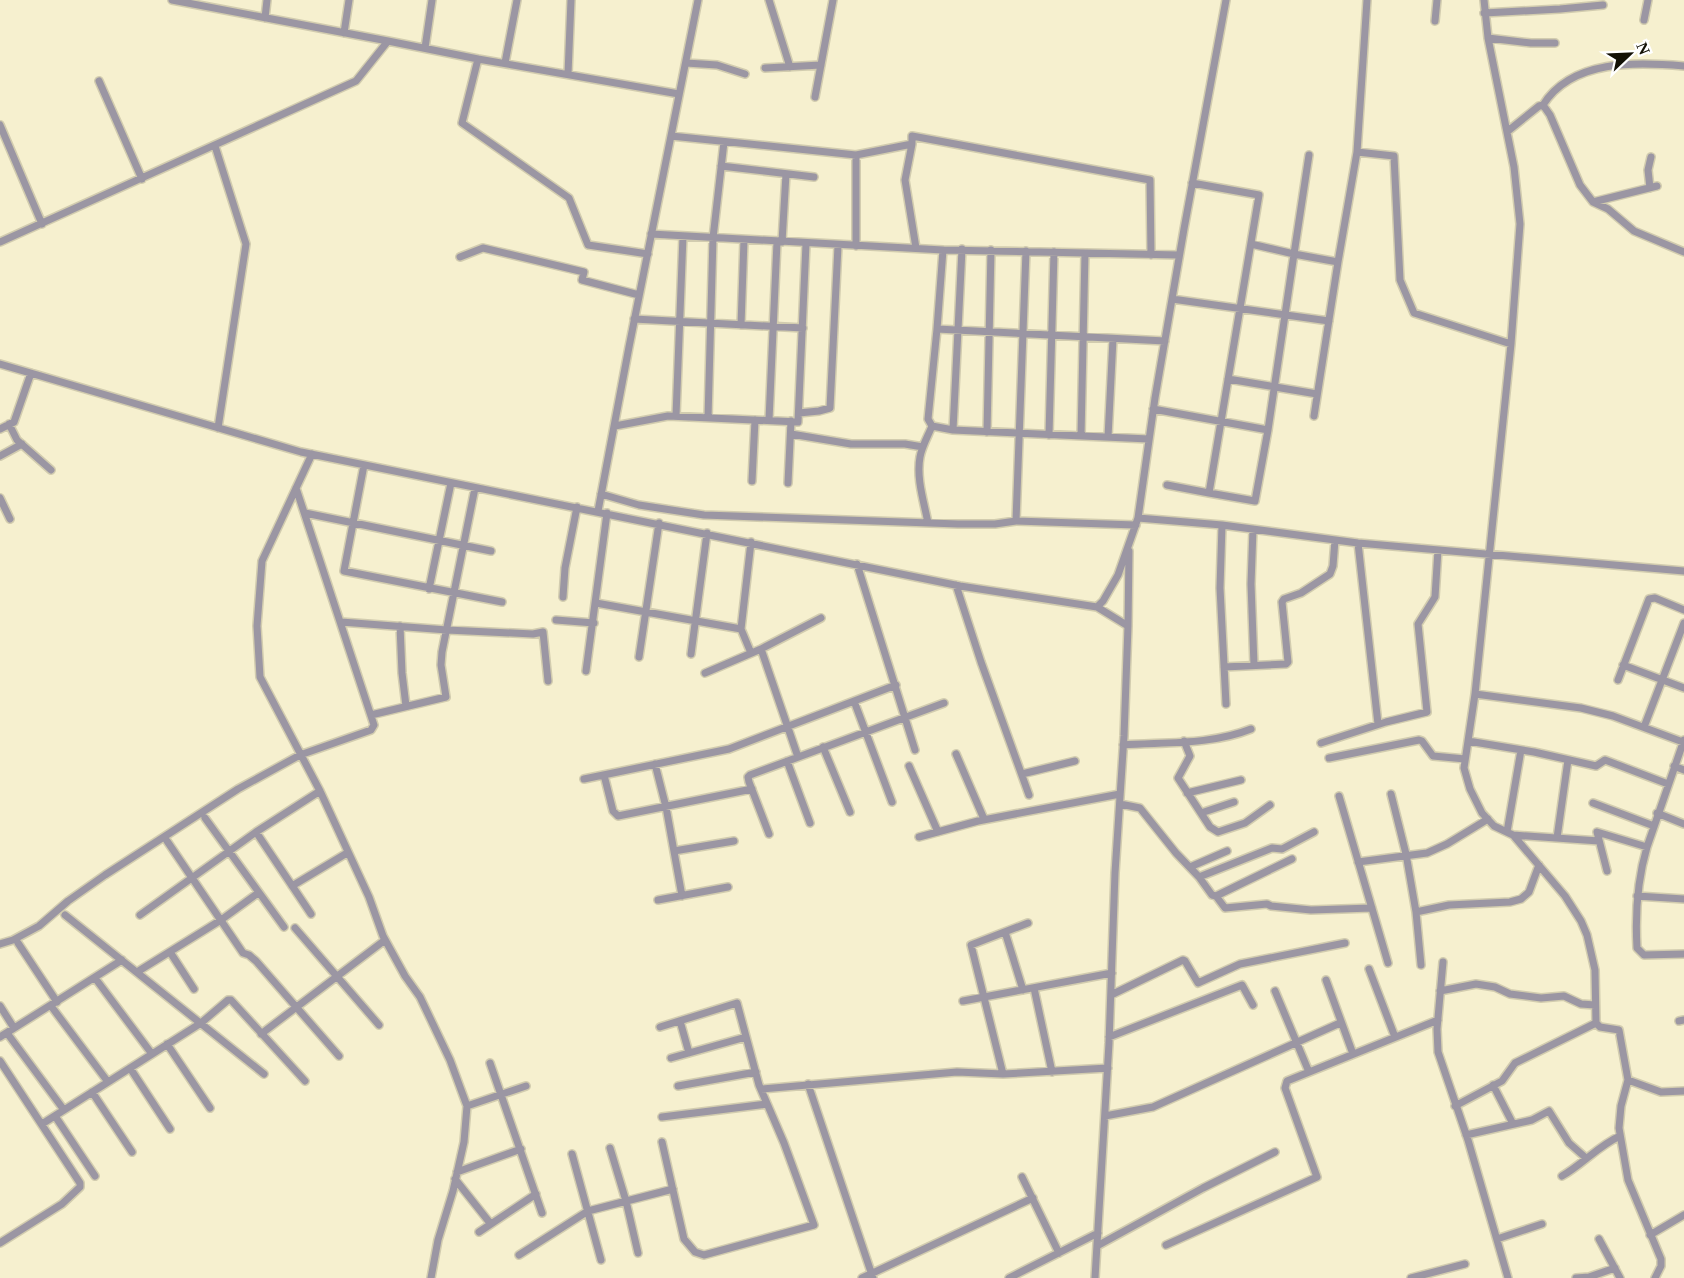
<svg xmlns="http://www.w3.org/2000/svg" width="1684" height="1278" viewBox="0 0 1684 1278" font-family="'Times New Roman',serif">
  <rect width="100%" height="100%" fill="#f6f0cf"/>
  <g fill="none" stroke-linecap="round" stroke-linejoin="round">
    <defs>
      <path id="minor" d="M172 0 388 41
        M769 0 790 67
        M1484 0 1488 38 1514 167 1520 224 1511 344 1475 694 1464 768 1470 789 1482 813 1494 826 1513 835 1565 896 1581 921 1587 935 1595 970 1596 1023 1600 1027 1619 1030 1628 1080 1621 1106 1619 1128 1628 1180 1661 1259V1266L1655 1278
        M1484 13 1560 9 1603 5
        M265 18 267 0
        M1644 20 1648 0
        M1435 21 1437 0
        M344 33 349 0
        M1488 38 1531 43H1555
        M425 48 432 0
        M478 59 462 123 569 198 588 245 648 254
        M505 63 517 0
        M686 63 717 65 745 74
        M765 68 821 65
        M568 74 571 0
        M99 81 142 179
        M815 97 833 0
        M1543 105C1572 59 1636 62 1684 66
        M0 125 42 224
        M1508 131 1539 106 1543 105 1550 115 1580 185 1593 202 1608 209 1634 231 1684 252
        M671 136 856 155 912 144 905 180 916 248
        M912 144V136L1150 180 1151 255
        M215 146 246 244 218 428
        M1357 152 1367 0
        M856 155V246
        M721 166 814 177
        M1192 183 1259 195 1209 493 1255 501 1268 430
        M1650 188 1648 170 1651 157
        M1593 202 1657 186
        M651 234 943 250 1179 255
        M0 242 356 81 388 41 478 59 679 94
        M782 242 786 174
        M1251 244 1294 254 1309 155
        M943 250 937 329 1165 341
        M460 257 483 248 584 272 582 280 639 295
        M1338 262 1357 152 1394 156 1400 280 1414 313 1511 344
        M1172 299 1329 321
        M634 319 803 328
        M741 325 744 240
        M937 329 928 419 932 426 953 430 1149 439
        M0 364 301 452 960 586 1097 607 1103 601 1118 575 1138 518 1155 398 1184 229 1226 0
        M1228 379 1317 394
        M1153 409 1268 430 1294 254 1338 262 1314 416
        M799 413 819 411 830 408 838 246
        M676 416 683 236
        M708 418 713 238 724 142
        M769 420 777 242
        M9 424 17 440 51 470
        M615 426 668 416 798 422 806 244
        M0 429 14 422 31 373
        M953 430 962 249
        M987 432 991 250
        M791 434 851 444H905L923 447
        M1049 435 1054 252
        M1081 436 1085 253
        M1108 437 1113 339
        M312 454 262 561 257 626 260 677 320 791 369 897 383 936 405 976 420 997 450 1060 467 1106 464 1142 453 1191 438 1240 431 1278
        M0 456 22 444
        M364 465 344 571 502 602
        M752 481 755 420
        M788 483 791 421
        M1167 485 1209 493
        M601 494 639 505 704 515 958 524H995L1016 521 1136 525
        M0 498 10 519
        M598 511 629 347 698 0
        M305 513 491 551
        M1138 518 1222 525 1358 543 1684 571
        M1016 521 1026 251
        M928 523C924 502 916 478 920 457 922 446 928 436 932 426
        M1222 525 1220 588 1226 704
        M1253 529 1251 584 1254 665
        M751 542 741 629 751 653
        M1358 543 1378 724
        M857 564 915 750
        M956 585 981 662 1029 795
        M429 589 451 483
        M563 597 565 568 577 507
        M596 603 741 629
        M556 620 594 623
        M341 622 447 630 533 634 543 632 548 681
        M400 626 402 673 406 706
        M1128 626 1129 551
        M761 649 798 757
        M691 654 707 533
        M639 657 659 523
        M1623 665 1684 688
        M1224 667 1286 664 1288 662 1282 602 1284 599 1301 593 1330 574 1333 566 1335 540
        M586 671 607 513
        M705 673 761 649 821 618
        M1618 680 1649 599 1655 598 1684 610
        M1475 694 1581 708 1613 716 1683 742
        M854 701 892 802
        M371 715 446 697 441 665 442 652 475 488
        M1644 727 1684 623
        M1184 741 1190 756 1178 778 1210 827 1218 832 1245 823 1270 805
        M1468 741 1534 752 1596 766 1605 760 1668 784
        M1321 743 1386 722 1427 712 1418 624 1435 597 1438 550
        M1123 745C1165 742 1211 745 1251 729
        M823 747 850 812
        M956 754 984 819
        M1329 758 1419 740 1422 741 1433 756 1465 759
        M787 761 810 823
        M655 764 666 807 682 896
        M909 766 938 832
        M1674 766 1684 770
        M1022 774 1075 761
        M604 775 613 811 618 816 752 789
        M584 779 729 749 896 685
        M1187 793 1241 780
        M1391 794 1406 854 1416 912 1421 965
        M1339 796 1388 963
        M1593 803 1654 826
        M1120 804 1140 808 1176 853 1199 877 1272 848 1282 849 1314 832
        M1201 813 1234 802
        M1657 813 1684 824
        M205 818 284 927
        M256 832 311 914
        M1507 832 1521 750
        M769 834 749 782 748 777 750 775 944 703
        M1513 835 1599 841
        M919 837 978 821 1120 794
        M1557 838 1568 760
        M167 841 243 953 249 955 256 961 339 1056
        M1647 847C1637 881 1635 913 1637 948L1644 955 1684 954
        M674 851 734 841
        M1358 862 1427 853 1447 844 1488 819
        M1190 867 1227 851
        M1607 871 1597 832 1647 847 1684 740
        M1199 877 1212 895 1216 896 1292 859
        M292 886 347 853
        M1216 896 1225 908 1267 904 1271 906 1311 910 1372 908
        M1637 896 1684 899
        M658 900 728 887
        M1416 912 1449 905 1510 902 1521 899 1529 892 1539 865
        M65 915 264 1074
        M140 915 256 832 320 791
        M295 928 379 1025
        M1005 932 1023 990
        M18 943 57 1002
        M0 944 13 940 39 926 68 901 105 875 238 789 300 755 371 730 374 725 296 488
        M170 952 194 989
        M1443 962 1437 1029 1438 1052 1468 1140 1508 1278
        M1369 969 1395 1037
        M137 972 221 920 258 893
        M95 978 152 1054
        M1326 980 1353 1054
        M1034 988 1052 1072
        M1275 991 1309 1072
        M1440 991 1476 984 1495 987 1510 994 1541 998 1564 996 1581 1004 1595 1005
        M1111 995 1183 960 1185 961 1198 983 1240 964 1345 943
        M963 1001 1112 973
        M0 1006 14 1028
        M51 1006 108 1082
        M680 1021 689 1053
        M1679 1021 1684 1020
        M660 1027 737 1003 759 1085 784 1143 814 1225 704 1255 695 1252 684 1239 662 1142
        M7 1033 64 1110
        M261 1034 385 940
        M0 1037 122 960
        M1109 1037 1242 985 1253 1005
        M167 1044 210 1108
        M671 1058 746 1037
        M0 1061 80 1183V1187L62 1204 0 1243
        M490 1063 542 1213
        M130 1068 170 1129
        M1003 1074 971 945 1028 923
        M1628 1080 1661 1092 1684 1091
        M808 1084 873 1278
        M1493 1085 1513 1124
        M678 1086 756 1072
        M761 1089 957 1072 1003 1074 1108 1068
        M92 1092 132 1152
        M467 1106 526 1086
        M1455 1106 1502 1081 1515 1063 1596 1023
        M55 1116 95 1176
        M1105 1116 1153 1107 1340 1023
        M662 1117 767 1104
        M42 1124 201 1023 228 1000H231L305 1081
        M1466 1135 1532 1120 1549 1111 1569 1143 1586 1158
        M610 1148 626 1201 638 1253
        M572 1154 601 1260
        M457 1172 521 1149
        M1562 1176C1583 1164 1598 1146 1620 1136
        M1022 1177 1059 1253
        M455 1179 490 1223
        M479 1232 536 1194
        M1650 1235 1684 1215
        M1497 1239 1542 1224
        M1599 1239 1620 1278
        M1166 1245 1317 1177 1285 1088 1287 1081 1438 1020
        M1097 1246 1203 1188 1275 1152
        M519 1255 588 1211 673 1189
        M862 1278 1033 1198
        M1009 1278 1098 1233
        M1095 1278 1109 1043 1115 873 1124 736 1128 626 1097 607
        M1411 1278 1465 1264
        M1576 1278 1589 1277 1615 1268"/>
    </defs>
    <!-- minor casing -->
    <use href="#minor" stroke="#d2ccaf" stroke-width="10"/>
    <!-- minor -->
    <use href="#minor" stroke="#9b96a3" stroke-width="7"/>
  </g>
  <!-- north arrow -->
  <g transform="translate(1630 54) rotate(67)" stroke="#ffffff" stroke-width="4.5" paint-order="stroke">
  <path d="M0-4.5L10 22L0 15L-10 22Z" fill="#121005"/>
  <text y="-9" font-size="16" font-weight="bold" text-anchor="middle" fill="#121005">N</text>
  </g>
</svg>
